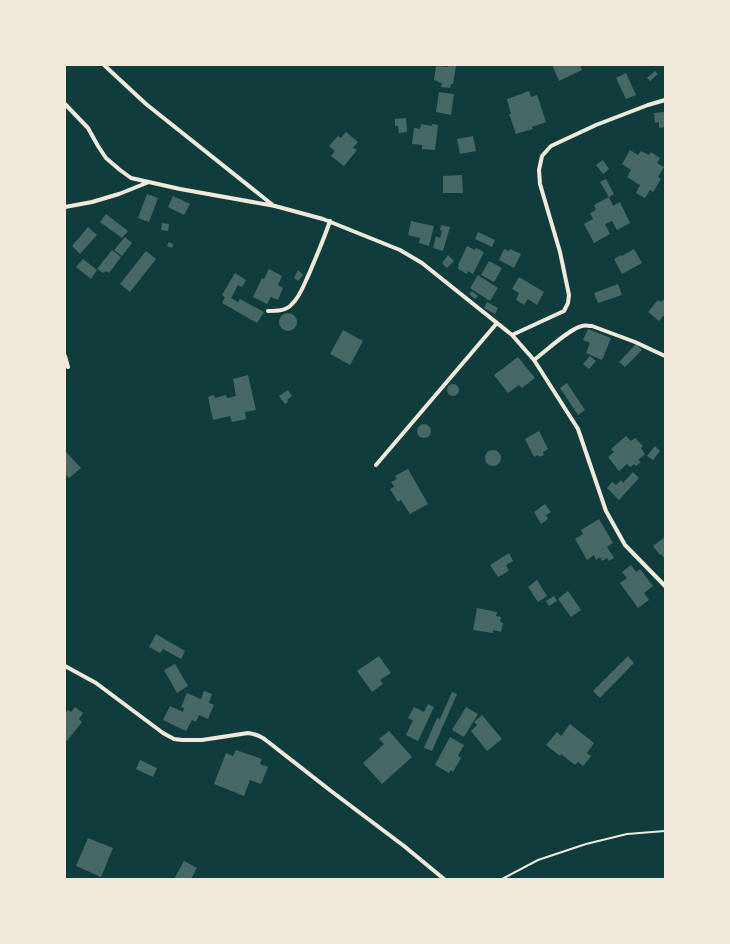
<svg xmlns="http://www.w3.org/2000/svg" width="730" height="944" viewBox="0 0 730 944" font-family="Merriweather,serif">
  <rect width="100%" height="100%" fill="#0f3d3e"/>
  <!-- building -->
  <path fill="#486865" d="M448 65 456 66 453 84H451L450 88 441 87 442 83 438 82V81L434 80 436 66 448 67Z
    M552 65H580L582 70 559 81Z
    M655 71 658 74 650 81 647 78Z
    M626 73 636 95 626 99 616 78Z
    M529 91 531 97 537 95 546 122 532 127 533 129 516 134 509 114H511L507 99Z
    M439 92 454 94 451 115 436 112Z
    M665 112V127L659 128V122L655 123 654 113Z
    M406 118 407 132 399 133 398 126H395V119Z
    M421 124 432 126V124L438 125 435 150 422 149V145L412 144 414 128 420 129Z
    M346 132 358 142 353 148 357 150 344 166 331 156 335 151 329 146 338 136 341 138Z
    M473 136 476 151 460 154 457 139Z
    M630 150 638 155 641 151 649 155 651 152 660 158 657 163 664 167 658 177 661 179 653 192 650 190 645 198 636 193 640 185 627 177 631 170 622 164Z
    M603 160 609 169 603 174 596 165Z
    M462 175 463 193H443V176Z
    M606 179 614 194 609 197 600 182Z
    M147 194 158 198 149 222 138 218Z
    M173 196 190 204 184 215 168 207Z
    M609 197 613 206 620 202 630 223 617 230 612 221 605 224 610 234 594 243 584 224 593 219 590 213 596 210 594 205Z
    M106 214 128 231 122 238 100 222Z
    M411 221 434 226 429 246 419 243 420 238 408 235Z
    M162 223 169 224 168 231 161 230Z
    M441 225 450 227 443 251 433 248 436 236 440 238 442 231 440 230Z
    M88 227 97 235 80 254 72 246Z
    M478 232 495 240 492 247 475 239Z
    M125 237 132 243 122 256 114 250Z
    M169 242 173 244 172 248 167 246Z
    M467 246 475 250 476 248 484 252 473 274 468 271 467 274 458 269 459 266 458 265Z
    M504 249 509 251 510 249 521 254 514 268 499 260Z
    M634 249 642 263 622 274 614 259 621 255 622 256Z
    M112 250 121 257 109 273 106 271 103 273 97 269Z
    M146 251 156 259 130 292 120 284Z
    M448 255 454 261 447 268 442 263Z
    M83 259 97 270 91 279 76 267Z
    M489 261 502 268 494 282 481 275Z
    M269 269 282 276 278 285 283 288 278 300 271 297 267 304 253 297 262 278 264 279Z
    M298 270 303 275 298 281 294 278Z
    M235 273 246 280 242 287 238 285 231 298 238 302 240 299 264 312 257 323 222 303 225 297 222 295Z
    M478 275 498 288 490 301 470 288Z
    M519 277 544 292 537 305 528 299 524 305 516 300 519 293 512 289Z
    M618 284 622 295 598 303 594 293Z
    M472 291 478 296 475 299 469 294Z
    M665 298V316L664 315 659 321 648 312 658 300 661 302Z
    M487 302 498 308 495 314 484 308Z
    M279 322a9 9 0 1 1 18 0a9 9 0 1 1-18 0Z
    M588 329 611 338 602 360 586 353 590 343 583 340Z
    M343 330 363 341 350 365 330 354Z
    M636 344 642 350 625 367 619 362Z
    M590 356 596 361 589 369 583 364Z
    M518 357 535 378 522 388 519 385 508 393 494 375Z
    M248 375 256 410 245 412 246 419 232 422 230 416 213 420 208 397 214 395 215 398 226 395 227 398 236 396 233 379Z
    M567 383 585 410 578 415 560 388Z
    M447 390a6 6 0 1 1 12 0a6 6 0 1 1-12 0Z
    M288 390 292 396 287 400 288 402 285 404 279 396Z
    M417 431a7 7 0 1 1 14 0a7 7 0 1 1-14 0Z
    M539 431 548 449 543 452 544 455 539 457 538 455 534 457 525 439Z
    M626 436 631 441 635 438 643 446 641 448 645 454 638 460 641 462 636 466 634 464 630 467 627 464 619 471 608 457 614 452 611 449Z
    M655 446 660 451 653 460 647 456Z
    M485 458a8 8 0 1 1 16 0a8 8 0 1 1-16 0Z
    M65 451 81 468 69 478 65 474Z
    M408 469 428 504 410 514 401 500 398 502 390 489 394 487 391 482 397 479 395 476Z
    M633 472 639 478 619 500 607 488 612 482 616 485 621 480 623 483Z
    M545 504 551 512 546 515 548 519 541 524 534 512Z
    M599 519 613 543 607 547 614 558 609 561 607 558 602 561 600 557 596 560 594 555 587 560 575 539 583 534 581 530Z
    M665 537V559L661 554 660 555 653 546Z
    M509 553 513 561 506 565 509 571 498 577 490 565Z
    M631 565 636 572 640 569 653 586 644 593 649 600 638 608 620 583 627 578 622 572Z
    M537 580 547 596 538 602 528 587Z
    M568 591 581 610 571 617 558 599Z
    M554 596 557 601 549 606 546 601Z
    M477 608 497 612 496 616 501 617 500 622 503 623 501 632 493 630V633L473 630Z
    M156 634 185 651 181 659 163 649 160 653 149 647Z
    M379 656 391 673 380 680 383 684 372 692 357 671Z
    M628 656 634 663 600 698 593 691Z
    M175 664 188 686 177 693 164 670Z
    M204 691 212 694 209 703 214 705 208 719 199 715 196 722 192 720 186 731 163 720 170 706 183 712 184 708 181 707 187 693 201 699Z
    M452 692 457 694 432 751 424 748 437 718 440 719Z
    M428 704 434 707 418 741 406 735 413 720 408 718 414 707 424 712Z
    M75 707 83 713 79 719 82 722 67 741 65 740V713L68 710 71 712Z
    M466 707 478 714 464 737 452 730Z
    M482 715 502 739 487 751 471 731 477 725 474 722Z
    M570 724 594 743 587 753 591 756 583 766 578 762 575 765 561 754 560 756 546 745 557 732 561 736Z
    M389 731 412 757 382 784 363 763 384 744 379 739Z
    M450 737 464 745 458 756 461 758 453 772 451 770 449 773 435 765Z
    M236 750 262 759 260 764 268 767 261 784 250 780 244 796 214 784 226 753 233 756Z
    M140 760 157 768 153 777 136 769Z
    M88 838 113 848 101 877 76 866Z
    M184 861 197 868 191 879H174Z"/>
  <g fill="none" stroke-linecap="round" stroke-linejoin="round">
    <!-- path -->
    <path stroke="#f1e9da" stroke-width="2" d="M502 879 538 860 586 844 627 834 665 831"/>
    <!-- minor -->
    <path stroke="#f1e9da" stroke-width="4" d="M104 65 146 104 274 206
      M65 104 88 128 98 146 106 158 120 170 131 178 180 189 275 206 323 219 400 250 422 263 512 335 534 360 578 429 606 511 625 545 665 586
      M65 207 92 202 119 194 149 182
      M268 311C277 311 286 311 292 304 300 297 304 284 309 274 316 257 324 239 330 221
      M512 335 564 311 568 303 569 295 560 252 540 184 539 170 542 156 551 146 596 125 648 105 665 100
      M65 356 68 367
      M534 360C546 351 569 329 582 326 585 325 588 326 592 326L635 342 665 356
      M376 465 497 323
      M65 666 96 683 163 733 174 739 182 740H202L248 733C256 734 261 736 267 741L331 791 404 846 444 879"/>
  </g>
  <!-- border -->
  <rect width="730" height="944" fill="none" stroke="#f1e9da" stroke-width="132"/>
</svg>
